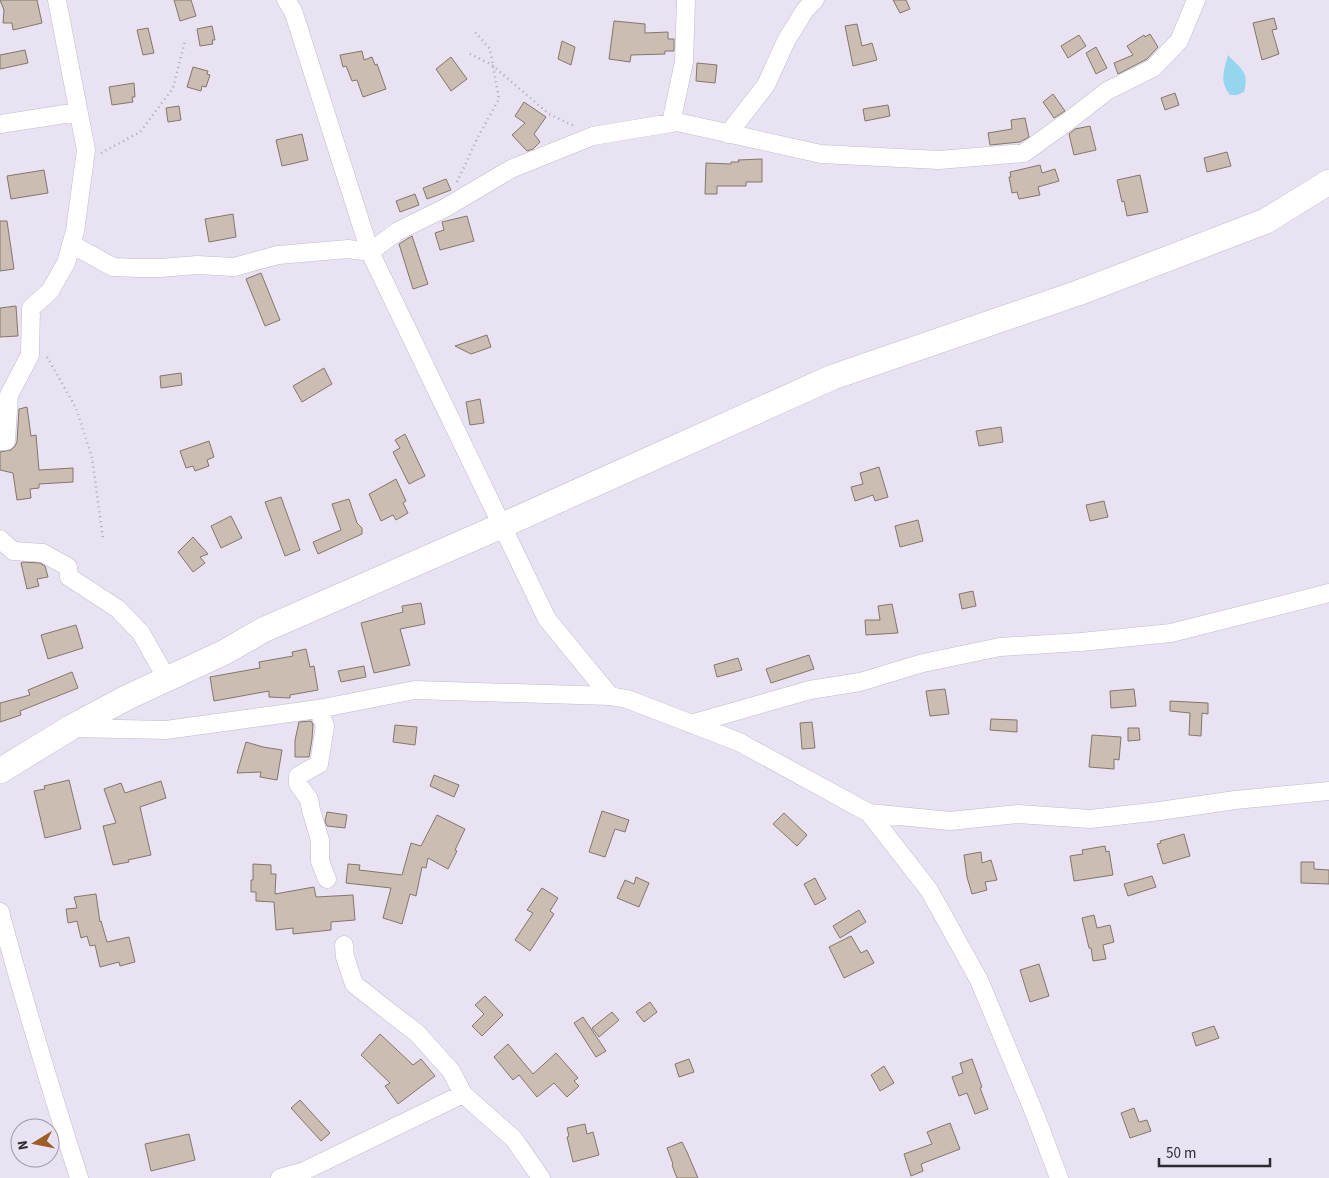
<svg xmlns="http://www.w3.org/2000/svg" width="1329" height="1178" viewBox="0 0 1329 1178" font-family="'Source Sans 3',sans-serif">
  <rect width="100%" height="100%" fill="#e8e2f2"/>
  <!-- water -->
  <path fill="#94d5ef" d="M1228 55C1240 69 1250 71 1244 92L1237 95H1230C1219 80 1224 72 1228 55Z"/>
  <!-- building -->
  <path fill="#cbbdb1" stroke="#84766b" d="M0 0H37L42 23 13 30 12 23H3L4 10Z
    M174 0H191L196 16 180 21Z
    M893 0H906L910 9 900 13Z
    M1274 18 1277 29 1272 30 1279 54 1262 60 1253 23Z
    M614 21 645 24V33L668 32V39H674V51H665V54L631 55 630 62 609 59Z
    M857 24 862 46 872 43 877 60 853 66 845 26Z
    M212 26 215 40H212L213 44 200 46 197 29Z
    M148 28 154 53 143 55 137 30Z
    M1150 34 1158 47 1147 59 1118 74 1114 63 1133 55 1127 46 1144 35 1145 37Z
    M1079 35 1086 46 1068 58 1061 46Z
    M562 41 575 47 571 65 558 59Z
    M1096 47 1107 68 1096 74 1086 53Z
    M25 50 28 63 0 69V55Z
    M362 51 364 60 372 57 375 65 377 64 386 89 363 97 357 80 352 81 346 66 343 67 340 55Z
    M451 57 467 79 451 91 436 69Z
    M697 63 717 65 715 83 696 81Z
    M193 67 208 71 207 74 210 75 206 87 202 86 201 91 187 87Z
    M134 83 135 97H132L133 102 112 105 109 87Z
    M1175 93 1179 105 1165 110 1161 98Z
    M1053 94 1065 111 1054 118 1043 102Z
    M524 102 546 117 534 134 540 142 533 149 527 151 512 135 525 123 515 116Z
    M888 105 890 116 865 121 863 109Z
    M179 106 181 120 168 122 166 108Z
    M1025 118 1029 137 1020 142 990 145 988 133 1012 129 1011 120Z
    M1090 126 1096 150 1074 155 1069 134 1075 129Z
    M302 134 308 160 282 166 276 140Z
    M1227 152 1231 166 1207 172 1204 158Z
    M762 159V182H746V186H717V194H705L706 163 731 164V162H739L738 160Z
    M1040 165 1042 173 1055 169 1059 181 1038 187 1040 195 1019 199 1017 192 1012 193 1009 177H1011L1010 172Z
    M44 170 48 193 11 199 7 176Z
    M1140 175 1148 212 1127 216 1124 201 1122 202 1117 180Z
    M446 179 451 190 427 199 423 188Z
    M415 194 419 205 400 212 396 201Z
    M233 214 236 237 209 242 205 219Z
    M467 216 474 241 440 250 435 233 444 230 442 222Z
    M0 221H7L14 269 0 271Z
    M412 236 428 284 413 289 399 244Z
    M261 273 280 320 265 326 246 279Z
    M16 306 18 336 0 337V308Z
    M487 335 491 347 471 354 455 346Z
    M324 368 332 384 302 402 293 386Z
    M181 373 182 385 161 388 160 376Z
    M480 399 484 423 470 425 466 402Z
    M27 407 31 436 36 435 39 470 73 468V482L39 484V488L30 489 31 498 17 500 13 473 0 470V452L11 450 15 446 17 442 19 409Z
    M1001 427 1003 442 979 446 976 431Z
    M405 434 425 476 409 484 393 452 400 448 395 440Z
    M209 441 214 457 207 460 209 466 195 471 193 466 186 468 180 451Z
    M879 467 888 497 875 501 873 495 855 501 851 487 863 484 860 473Z
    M396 479 406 501 403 503 408 513 396 520 393 515 381 521 369 494Z
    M281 497 300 550 285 556 265 502Z
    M349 499 357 523 362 528V534L318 554 313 542 341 530 332 504Z
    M1104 501 1108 517 1090 521 1086 505Z
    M231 516 242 538 221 548 211 526Z
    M918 520 923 541 900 547 895 526Z
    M193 537 208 554 200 557 205 563 193 572 178 552Z
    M23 562 40 563 45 566 48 577 37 579 39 586 27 589 21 563Z
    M973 591 976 606 962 609 959 594Z
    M421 603 425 624 400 629 410 665 374 673 361 623 403 612 402 606Z
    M892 604 898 633 866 635 865 620H880L878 606Z
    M76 625 83 648 48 659 41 635Z
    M306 649 310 667 314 666 318 690 290 695V698L269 697V691L214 701 210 677 260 668 259 662 293 656 292 652Z
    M809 655 814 669 771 683 766 669Z
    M738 658 742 670 717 677 714 665Z
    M364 666 366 677 341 682 338 671Z
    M72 672 78 688 20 711 21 715 0 722V703L30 695 28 690Z
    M945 689 949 714 930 716 926 691Z
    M1134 689 1136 706 1111 708 1110 691Z
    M1170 701 1208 703V714L1202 713 1201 736 1189 735 1190 713 1170 711Z
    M991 719 1017 720V732L990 730Z
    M311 721 313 724 312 739 309 757H295V740L299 722Z
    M812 722 815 748 802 749 800 723Z
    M395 725 417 727 415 745 393 742Z
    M1128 728H1139L1140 740 1128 741Z
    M1092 735 1121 737 1119 760 1114 759V769L1089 767Z
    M246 742 263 747 282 750 277 780 260 777 261 772 237 773Z
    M434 775 459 785 454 797 430 786Z
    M69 780 81 829 45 838 34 791 45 789 44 786Z
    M161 781 166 798 140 807 151 855 128 860 129 862 113 865 103 826 116 823 104 789 121 783 125 793Z
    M602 811 629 820 625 832 615 829 605 857 589 852Z
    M327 812 347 815 345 828 327 826 325 821Z
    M784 813 807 835 797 846 773 824Z
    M437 815 465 829 455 850 457 851 448 869 428 858 426 868 422 867 416 896 410 894 402 924 383 918 391 888 346 883 348 864 360 865 359 870 402 875 411 843 421 846Z
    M1184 834 1190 856 1163 864 1157 844 1161 843 1160 841Z
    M1105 846 1106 852 1109 851 1113 875 1074 881 1070 856 1083 854 1082 850Z
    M981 852 982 863 991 860 997 880 985 882 987 890 972 894 967 877 964 855Z
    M1301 862H1314V869L1329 870V884L1301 883Z
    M253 864 271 865V874H276L275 894 314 887 316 897 353 895 355 920 331 922V930L293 934V928L276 930 274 902 256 901V892H251V880H253Z
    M1152 876 1156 887 1128 896 1124 884Z
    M636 877 649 883 639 907 617 898 625 880 634 884Z
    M815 878 826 899 815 905 804 884Z
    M542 888 558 898 550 911 554 914 530 951 515 940 533 913 527 910Z
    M96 894 100 922 101 921 107 942 129 937 135 962 120 966 119 962 100 967 95 945 90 946 87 936 81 938 77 921 68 923 66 909 77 908 74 897Z
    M859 910 866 922 840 938 833 926Z
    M1094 915 1097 928 1110 925 1114 942 1103 945 1106 959 1093 961 1091 948H1089L1082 918Z
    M851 936 861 953 867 950 874 963 844 978 829 947Z
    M1039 964 1049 996 1030 1002 1020 970Z
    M485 996 503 1015 482 1036 472 1026 484 1014 475 1005Z
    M650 1002 657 1012 644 1022 636 1012Z
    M612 1012 619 1020 599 1037 592 1028Z
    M583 1017 606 1051 596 1057 574 1023Z
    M1214 1026 1219 1038 1196 1046 1192 1033Z
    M380 1034 413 1065 421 1059 435 1076 398 1104 385 1086 390 1083 361 1055Z
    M508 1044 533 1074 556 1053 578 1078 574 1081 579 1086 567 1097 554 1083 537 1097 519 1075 513 1080 494 1057Z
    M689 1059 694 1072 679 1077 675 1064Z
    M972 1059 982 1087 980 1088 988 1109 975 1114 967 1093 959 1096 952 1077 963 1073 960 1063Z
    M884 1066 894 1083 880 1091 871 1075Z
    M300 1100 330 1133 321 1141 291 1108Z
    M1134 1108 1139 1122 1147 1120 1151 1131 1130 1138 1121 1113Z
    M950 1123 960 1149 921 1164 923 1171 911 1176 904 1154 932 1144 927 1132Z
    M585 1124 587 1134 593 1132 599 1155 573 1162 567 1137 569 1136 567 1128Z
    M189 1134 195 1160 151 1171 145 1144Z
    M682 1142 687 1152 698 1178H677L672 1165 673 1164 667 1148Z"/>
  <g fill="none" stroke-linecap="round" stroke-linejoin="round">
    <defs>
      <path id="street" d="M286 0 293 11 297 23 370 252 547 619 610 696
        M671 123 684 62 686 0
        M0 124 78 112
        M728 134 766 85 786 41 805 10 815 0
        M71 244 113 267 137 268H160L197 265 234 267 278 255 348 249 370 252 398 231 445 208 511 169 593 136 677 122 821 154 939 160 1024 153 1071 119 1107 91 1153 68 1179 41 1196 0
        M0 441H6L9 395 30 355 31 308 50 291 66 263 75 231 86 150 57 0
        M0 539 13 551 43 553 68 567 69 577 118 609 141 633 167 679
        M318 709 325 726 319 764 298 776V784L309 799 311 810 320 840V861L327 879
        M691 724 810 690 860 682 923 663 1000 647 1081 642 1171 633 1329 593
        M73 728 166 730 318 709 415 690 610 696 627 699 739 742 869 813 950 821 1018 814 1090 819 1160 811 1235 800 1329 791
        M869 813 929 890 979 980 1036 1117 1059 1178
        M0 912C24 1001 51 1090 79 1178
        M344 945 345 957 354 984 383 1007 417 1033 451 1071 463 1094 514 1139 541 1178
        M280 1178 302 1172 463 1094"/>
      <path id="secondary" d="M0 771 70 728 126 698 225 652 263 630 501 526 833 377 1078 293 1266 221 1329 182"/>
    </defs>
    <!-- street casing -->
    <use href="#street" stroke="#c1bacb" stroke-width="19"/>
    <!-- secondary casing -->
    <use href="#secondary" stroke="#c1bacb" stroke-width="26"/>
    <!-- path -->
    <path stroke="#aca7b4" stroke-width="2.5" stroke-dasharray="1 4" stroke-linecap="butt" d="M470 54 492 65 549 114 574 126
      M101 153 140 132 173 88 185 41
      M457 182 478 137 499 99 490 49 474 31
      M47 357 76 408 92 457 103 539"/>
    <!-- street -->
    <use href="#street" stroke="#fff" stroke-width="18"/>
    <!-- secondary -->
    <use href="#secondary" stroke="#fff" stroke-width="25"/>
  </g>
  <!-- north arrow -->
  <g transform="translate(35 1143) rotate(260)"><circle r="24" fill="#e8e2f2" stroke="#9d98a4"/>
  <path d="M0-4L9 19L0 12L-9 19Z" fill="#9d5c28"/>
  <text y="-8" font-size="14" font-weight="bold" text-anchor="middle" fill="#2c292f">N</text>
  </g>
  <!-- scale -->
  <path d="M1159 1158v8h111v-8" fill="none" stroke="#2c292f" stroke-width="2.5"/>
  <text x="1166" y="1158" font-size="15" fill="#2c292f" stroke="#e8e2f2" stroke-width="4" paint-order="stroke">50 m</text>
</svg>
